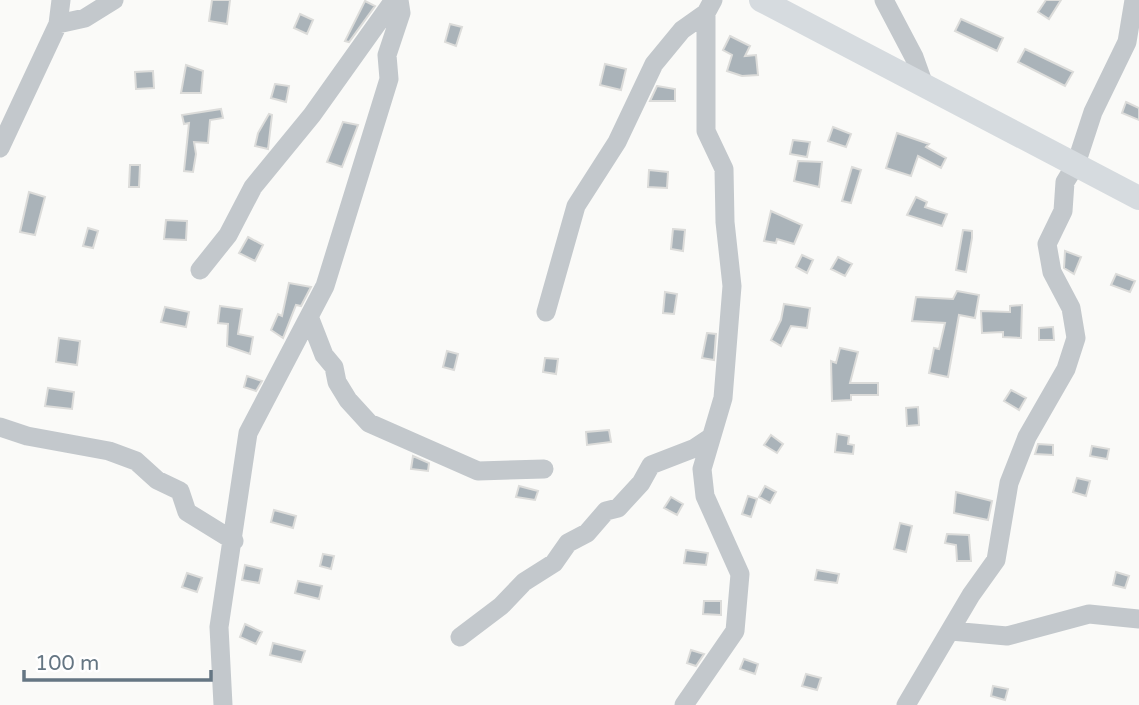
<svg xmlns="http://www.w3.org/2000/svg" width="1139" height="705" viewBox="0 0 1139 705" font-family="'Varela Round',sans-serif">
  <rect width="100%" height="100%" fill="#fafaf8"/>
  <!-- building -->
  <path fill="#aab3b9" stroke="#dcdcda" stroke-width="2" d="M212 0H230L227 24 209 21Z
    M1046 0H1061L1049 19 1038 12Z
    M365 1 375 6 349 42 345 41Z
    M300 14 313 20 307 34 294 28Z
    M961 19 1003 38 997 51 955 31Z
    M450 24 462 27 456 46 445 42Z
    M730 36 750 46 745 56 756 55 758 75 742 76 727 71 732 55 723 50Z
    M1025 49 1073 72 1065 86 1018 62Z
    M605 64 626 69 621 90 600 85Z
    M186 65 203 71 201 93H181Z
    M153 71 154 88 136 89 135 72Z
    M275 84 289 86 286 102 271 98Z
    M657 86 675 89V101H650Z
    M1126 102 1139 108V120L1122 113Z
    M221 109 223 118 210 120 208 143 194 142 196 154 193 172 184 171 189 123 184 124 182 115Z
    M269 114 272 115 268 149 255 146 258 133Z
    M343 122 358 125 342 167 327 162Z
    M833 127 851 134 846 147 828 141Z
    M897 133 929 144 926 147 946 158 941 168 918 156 911 176 886 168Z
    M793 140 810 142 807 157 790 154Z
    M798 161 822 162 819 187 794 181Z
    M130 165H140L139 187H129Z
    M852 167 861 170 851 203 842 201Z
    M649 170 668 172 667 188 648 187Z
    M29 192 45 197 35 235 20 232Z
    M916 197 927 202 925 207 947 214 942 226 907 215Z
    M771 211 802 225 794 244 777 239 776 243 764 241Z
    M166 220 187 221 186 240 164 239Z
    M88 228 98 231 93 248 83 246Z
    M673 229 685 230 683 251 671 249Z
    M963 230 972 231V238L966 272 956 270Z
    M248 237 263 245 255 261 239 253Z
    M1065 251 1081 257 1074 274 1064 268Z
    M802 255 813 260 807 273 796 267Z
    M838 257 852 264 845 276 831 269Z
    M1116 274 1135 281 1130 292 1111 285Z
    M289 283 311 287 301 306 296 305 283 338 271 330 278 314 282 316Z
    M957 291 979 295 975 318 959 315 948 377 929 373 934 348 939 349 945 323 912 321 916 297 953 299Z
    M665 292 677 294 674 314 663 313Z
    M784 304 810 308 807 328 791 326 781 346 771 340 781 320Z
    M1022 305 1021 338 1003 337V332L982 333 981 311 1010 312V306Z
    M220 306 242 309 238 334 253 337 250 354 227 346 228 324 218 323Z
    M165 307 189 312 186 327 161 322Z
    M1053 327 1054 340H1039V328Z
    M707 333 716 334 714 360 702 358Z
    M59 338 80 341 77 365 56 362Z
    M840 348 858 352 850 383H878V395H851V400L832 401 831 361 836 363Z
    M447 351 458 354 454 370 443 367Z
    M545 358 558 359 556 374 543 372Z
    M247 376 262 381 256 391 244 387Z
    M48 388 74 392 72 409 45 406Z
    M1011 390 1026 398 1019 410 1004 401Z
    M918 407 919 425 907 426 906 408Z
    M609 430 611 442 587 445 586 432Z
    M837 434 849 436 848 444 854 445 853 454 835 452Z
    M771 435 783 444 777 453 764 445Z
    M1038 444 1053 445V455L1035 454Z
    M1092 446 1109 449 1107 459 1090 456Z
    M413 456 429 463 428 471 411 469Z
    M1077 478 1090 481 1086 496 1073 492Z
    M519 486 538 491 535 500 516 497Z
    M765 486 776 492 770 503 759 497Z
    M956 492 992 501 988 520 954 513Z
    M748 496 757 499 751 517 742 514Z
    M671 497 683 504 677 515 664 508Z
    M274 510 296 516 293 528 271 522Z
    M900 523 912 526 906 552 894 549Z
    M947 534 969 535 971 561H957L956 545 945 543Z
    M686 550 708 553 706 565 684 563Z
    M323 554 334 556 331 569 320 566Z
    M245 565 262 569 259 583 242 580Z
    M817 570 839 574 837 583 815 580Z
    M1116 572 1129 576 1125 588 1113 585Z
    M187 573 202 578 197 592 182 587Z
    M298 581 322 586 319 599 295 593Z
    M704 601H721V615L703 614Z
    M245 624 262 632 256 644 240 637Z
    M273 643 305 651 301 662 270 655Z
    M691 650 704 654 696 666 687 663Z
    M744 659 758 664 755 674 740 669Z
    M806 674 821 678 817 690 802 686Z
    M993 686 1008 689 1005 700 991 696Z"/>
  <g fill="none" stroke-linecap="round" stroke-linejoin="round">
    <!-- minor -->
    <path stroke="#c3c8cc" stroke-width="19" d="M884 0 914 57 924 85
      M58 24 85 18 114 0
      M0 148 58 24 61 0
      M200 270 228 235 253 187 312 115 394 0
      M546 312 576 206 617 142 654 64 682 30 706 13
      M310 319 324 355 334 367 337 382 348 400 369 423 478 471 544 469
      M0 427 27 436 109 451 136 461 157 480 180 491 187 512 234 541
      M951 631 1007 636 1089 614 1139 619
      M460 637 501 606 524 582 554 563 568 543 587 533 606 511 618 508 641 483 651 465 695 448 710 438
      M223 705 219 627 248 433 325 286 389 79 387 55 401 13 399 0
      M684 705 735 631 740 574 705 496 702 469 723 398 732 286 725 222 724 169 706 131V13L713 0
      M906 705 971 595 996 560 1009 483 1027 437 1066 369 1076 338 1071 308 1052 272 1047 244 1063 211 1065 182 1076 164 1093 112 1127 42 1134 0"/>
    <!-- major -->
    <path stroke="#d6dbdf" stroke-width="24" d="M761 0 1139 198"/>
  </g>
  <!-- scale -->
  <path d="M24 670v10h187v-10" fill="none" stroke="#657683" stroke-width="3.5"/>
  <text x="35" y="670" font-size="21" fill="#657683" stroke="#ffffff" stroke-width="5" paint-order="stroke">100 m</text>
</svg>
